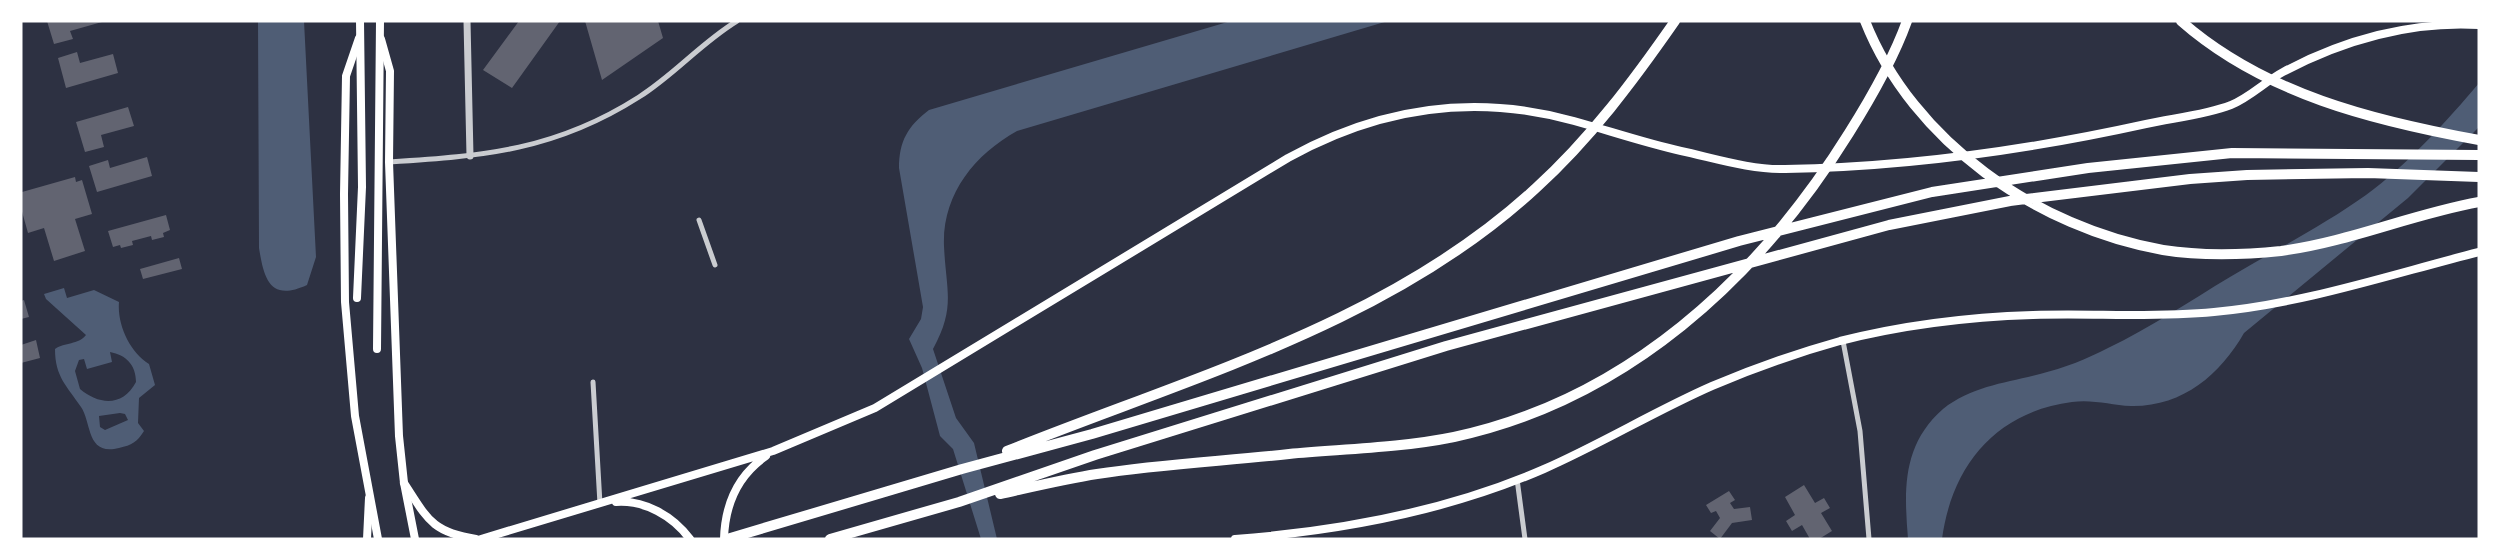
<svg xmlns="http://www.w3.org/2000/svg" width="2500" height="560" viewBox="0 0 2500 560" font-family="'Roboto Condensed',sans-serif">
  <rect width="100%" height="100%" fill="#2d3142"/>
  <!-- water -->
  <path fill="#4f5d75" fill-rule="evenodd" d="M258 21H304L316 257 307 285C270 302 264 279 259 248Z
    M1231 21H1388L1017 131C974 155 942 195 944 246 946 291 956 307 933 349L956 418 974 443 997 539H981L953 449 940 436 922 368 909 339 921 319 923 307 899 168C899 141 908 126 929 110Z
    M2479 83V127L2408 198 2244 333C2220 375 2182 407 2131 406 2111 405 2092 399 2072 402 1996 412 1952 465 1942 539H1908C1904 490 1902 445 1943 409 1972 386 2006 383 2040 374 2064 368 2087 359 2108 348 2150 328 2190 301 2230 277 2275 250 2324 225 2366 195 2407 165 2447 121 2479 83Z
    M64 288 67 298 94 290 119 302C117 325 130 352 149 364L155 385 139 398 138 423 144 431C137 442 132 445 119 448 86 456 92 423 81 407 67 386 55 377 55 349 65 342 78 345 86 335L46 299 44 294ZM110 352C126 355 136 365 136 382 123 407 99 405 80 389L75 371 79 360 84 359 87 369 112 362ZM120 413 125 414 128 420 105 430 100 427 99 416Z"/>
  <!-- building -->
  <path fill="#626471" d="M47 21H102V22L70 31 73 39 54 44Z
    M519 21H560L512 88 483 70Z
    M585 21H658L663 38 602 80Z
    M77 52 80 63 113 54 118 73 66 88 58 58Z
    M128 107 134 126 101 135 104 147 85 152 76 122Z
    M147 157 152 176 97 192 89 166 108 160 110 168Z
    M75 177 76 182 82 180 92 214 75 219 85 251 54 261 44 228 28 233 21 208 22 192Z
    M166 215 170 230 163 233 164 237 152 240 151 236 132 241 133 245 121 248 120 245 113 247 108 231Z
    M179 258 182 269 143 279 140 269Z
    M24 300 29 317 21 319V301Z
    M36 340 40 358 21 363V345Z
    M1804 485 1815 503 1824 498 1830 508 1821 513 1832 531 1819 539H1810L1802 525 1792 531 1786 521 1795 515 1785 497Z
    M1729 491 1735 500 1730 503 1734 509 1750 507 1752 520 1732 523 1720 539 1710 531 1720 518 1716 511 1711 513 1706 505Z"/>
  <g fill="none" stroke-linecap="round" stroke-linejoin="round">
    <!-- minor -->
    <path stroke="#caccd0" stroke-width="5" d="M389 162C485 156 556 150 639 97 674 75 701 43 737 21
      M699 220 715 265
      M1843 341 1860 431 1869 539
      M593 382 600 504
      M1517 479 1525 539"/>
    <!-- tertiary -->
    <path stroke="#caccd0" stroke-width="7" d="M467 21 470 156"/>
    <!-- secondary -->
    <path stroke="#fff" stroke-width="8" d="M359 38 346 76 344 194 345 302 355 416 378 539
      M381 39 390 71 389 162 399 436 404 483 415 539"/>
    <!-- primary -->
    <path stroke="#fff" stroke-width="8" d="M357 298 362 187 360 21
      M377 349 380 21
      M404 483C427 518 431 532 476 539
      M616 502C645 500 673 516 690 539
      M367 539 369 498
      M481 539 773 451 875 408 1288 158C1378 108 1474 93 1574 121 1610 131 1645 143 1681 151 1714 158 1751 170 1785 169 1906 167 2028 150 2146 124 2173 118 2205 115 2231 105 2249 98 2266 81 2283 72 2343 40 2411 21 2479 25
      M724 539C725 505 737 476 766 456
      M1235 539C1339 531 1448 511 1544 469 1601 444 1655 411 1712 386 1754 368 1797 353 1840 341 1903 325 1968 317 2033 315 2093 313 2153 318 2214 312 2303 304 2392 274 2479 252"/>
    <!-- motorway -->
    <path stroke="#fff" stroke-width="10" d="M1865 21C1913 142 2038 228 2163 250 2201 256 2242 255 2281 251 2349 242 2412 214 2479 202
      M2181 21C2264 94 2374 121 2479 140
      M1007 451C1188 378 1389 324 1536 188 1590 139 1634 80 1675 21
      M1000 494C1032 487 1065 479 1097 474 1161 464 1226 461 1289 454 1344 449 1400 448 1454 437 1626 400 1758 279 1849 133 1871 98 1893 60 1907 21
      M727 539 962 469 1092 434 1739 241 1932 192 2088 168 2232 153 2479 155
      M830 539 959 502 1095 455 1446 346 1889 225 2010 201 2190 179 2247 175 2368 173 2479 177"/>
  </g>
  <!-- border -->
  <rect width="2500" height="560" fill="none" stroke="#ffffff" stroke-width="45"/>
</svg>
